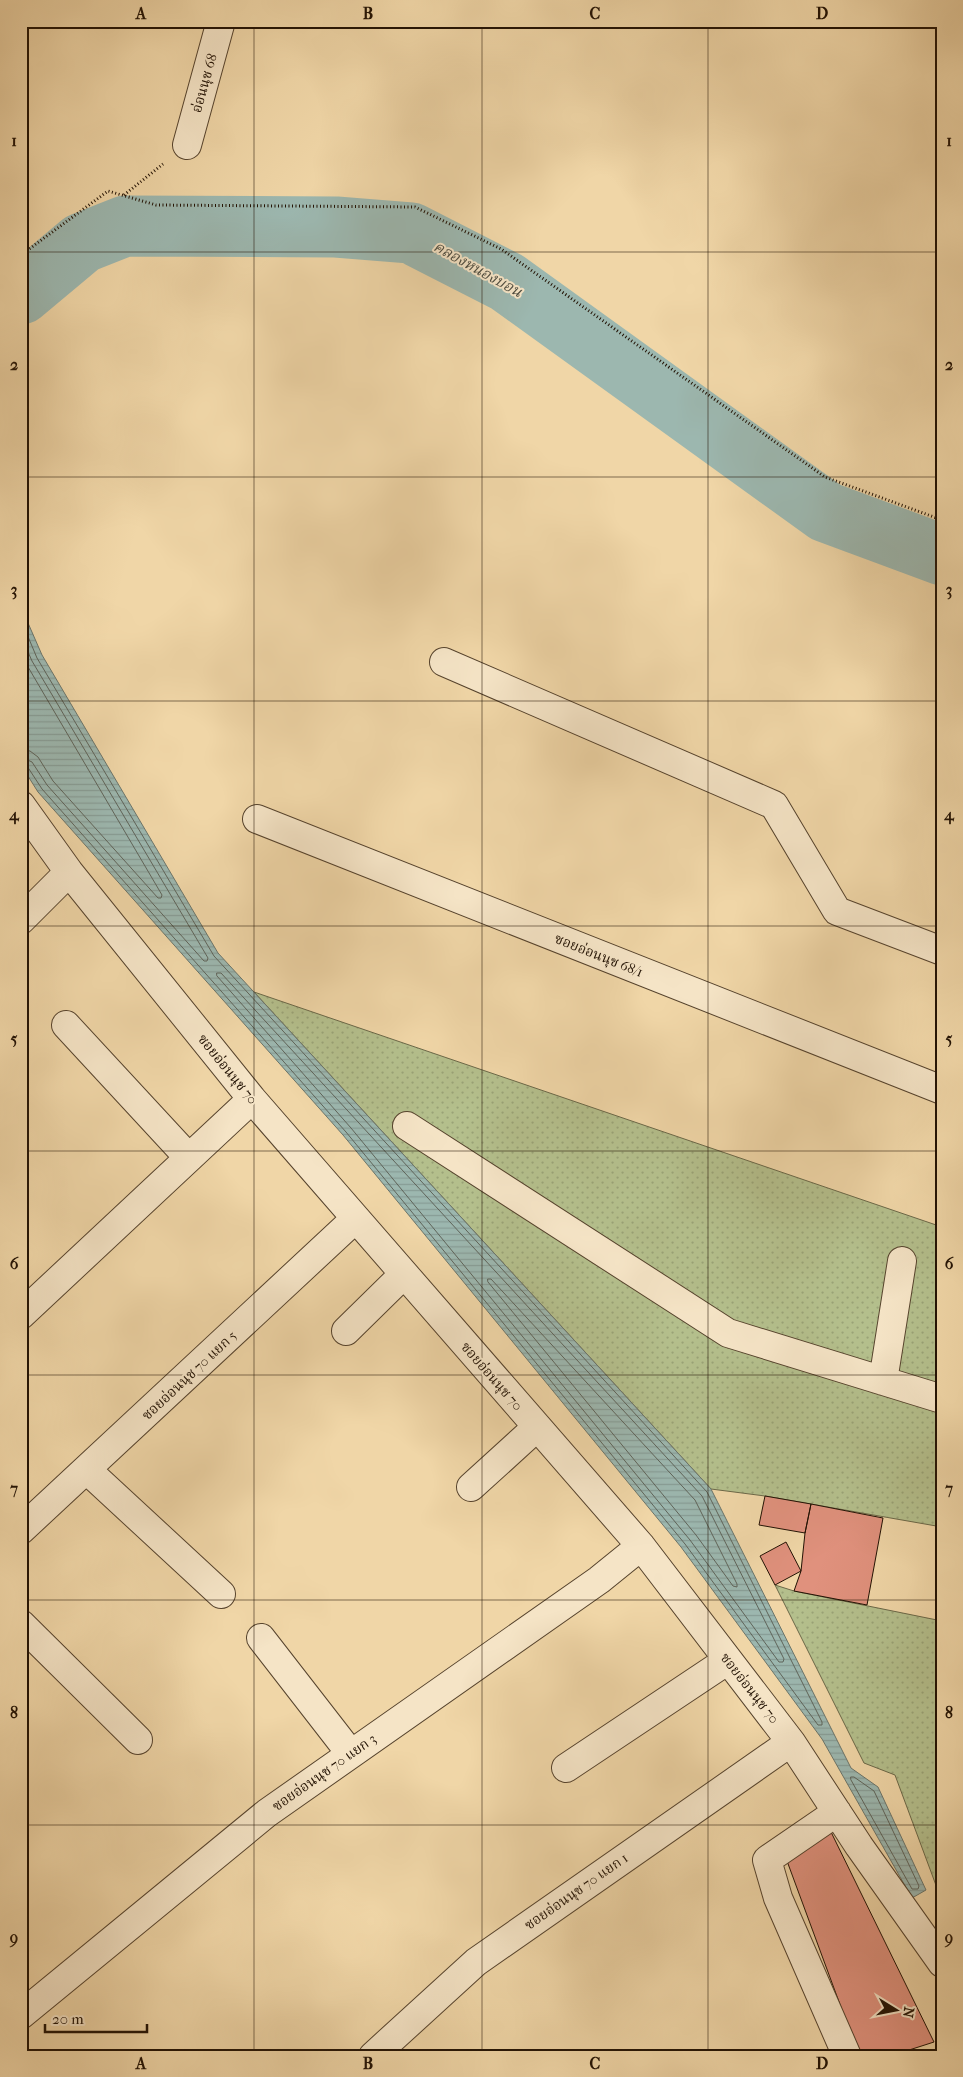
<svg xmlns="http://www.w3.org/2000/svg" width="963" height="2077" viewBox="0 0 963 2077" font-family="'IM FELL French Canon','Noto Serif Thai',serif">
  <defs>
    <pattern id="grass-dots" width="8" height="8" patternUnits="userSpaceOnUse" patternTransform="scale(1.25)"><rect width="8" height="8" fill="#b4bf8c"/><path d="M2 2h.1M6 6h.1" fill="none" stroke="#9aa377" stroke-width="1.8" stroke-linecap="round"/></pattern>
    <pattern id="water-rules" width="6" height="5" patternUnits="userSpaceOnUse" patternTransform="scale(1.25)"><rect width="6" height="5" fill="#9cb7af"/><path d="M0 2.5h6" fill="none" stroke="#869c95"/></pattern>
  </defs>
  <rect width="100%" height="100%" fill="#f0d6a7"/>
  <filter id="stains"><feTurbulence type="fractalNoise" baseFrequency=".004" numOctaves="4"/><feColorMatrix values="0 0 0 0 .2 0 0 0 0 .09 0 0 0 0 .02 0 0 0 .5 -.17"/></filter>
  <radialGradient id="worn" r=".72"><stop offset=".6" stop-color="#630" stop-opacity="0"/><stop offset="1" stop-color="#630" stop-opacity=".3"/></radialGradient>
  <!-- grass -->
  <path fill="url(#grass-dots)" stroke="#6b6848" d="M254 992 942 1227V1527L765 1496 711 1489Z
    M775 1585 794 1591 942 1621V1891L937 1888 895 1775 864 1763Z"/>
  <!-- water -->
  <path fill="url(#water-rules)" stroke="#6b756b" d="M21 607 42 655 218 953 711 1489 851 1768 878 1787 926 1890 912 1898 822 1739 681 1547 343 1135 38 792 21 765Z"/>
  <g fill="none" stroke-linecap="round" stroke-linejoin="round">
    <!-- shore -->
    <path stroke="#5f645a" stroke-width="1" d="M21 620 37 658 214 956 707 1492 822 1722V1725H818L685 1544 346 1132 42 789 27 766 21 764
      M21 636 32 661 208 958 207 961H204L47 785 32 762 21 757
      M21 655 162 895 161 898H158L53 781 38 757 30 751 21 750
      M217 973H221L702 1496 784 1659 783 1662H779L690 1540 351 1128 217 976Z
      M488 1279H491L695 1500 737 1584V1587L733 1586 696 1535 488 1282Z
      M851 1777H854L874 1791 919 1886 918 1889H912L851 1780Z"/>
    <!-- river -->
    <path stroke="#9cb7af" stroke-width="61" d="M21 294 82 243 125 226 336 227 411 233 507 282 826 512 942 555"/>
  </g>
  <!-- building -->
  <path fill="#e0917d" stroke="#221204" d="M765 1496 811 1504 805 1533 759 1525Z
    M811 1504 883 1518 867 1605 794 1591 801 1571 805 1533Z
    M786 1542 801 1571 775 1585 760 1556Z
    M831 1832 934 2042 906 2051 907 2056H859L787 1861Z"/>
  <g fill="none" stroke-linecap="round" stroke-linejoin="round">
    <defs>
      <path id="minor" d="M187 145 221 21
        M444 662 774 805 837 911 942 951
        M21 805 69 872 252 1099 641 1546 791 1742 859 1846 942 1963
        M257 819 942 1090
        M21 920 69 872
        M66 1025 189 1158
        M407 1126 728 1333 942 1399
        M21 1315 252 1099
        M346 1331 403 1275
        M883 1381 902 1261
        M87 1470 221 1594
        M471 1487 537 1427
        M21 1530 355 1219
        M21 1624 138 1740
        M261 1638 351 1754
        M566 1768 728 1660
        M837 1812 767 1860 778 1898 847 2056
        M21 2015 267 1813 599 1580 641 1546
        M373 2056 476 1962 791 1742"/>
    </defs>
    <!-- minor casing -->
    <use href="#minor" stroke="#56432d" stroke-width="30"/>
    <!-- path -->
    <path stroke="#221204" stroke-width="3" stroke-dasharray="1 2.5" stroke-linecap="butt" d="M124 195 163 164
      M21 255 108 191 156 205 415 207 501 249 825 477 942 520"/>
    <!-- minor -->
    <use href="#minor" stroke="#f5e4c6" stroke-width="28"/>
  </g>
  <!-- grid -->
  <path fill="none" stroke="#221204" stroke-width="1" stroke-opacity="0.55" d="M254 21V2056M482 21V2056M708 21V2056M21 252H942M21 477H942M21 701H942M21 926H942M21 1151H942M21 1375H942M21 1600H942M21 1825H942"/>
  <g text-anchor="middle" stroke-width="4" stroke-linejoin="round" paint-order="stroke">
    <!-- street labels -->
    <g font-size="14" fill="#221204" stroke="#f5e4c6">
      <text transform="translate(204 83) rotate(-74)" y="5">อ่อนนุช 68</text>
      <text transform="translate(599 955) rotate(22)" y="5">ซอยอ่อนนุช 68/1</text>
      <text transform="translate(228 1069) rotate(51)" y="5">ซอยอ่อนนุช 70</text>
      <text transform="translate(189 1375) rotate(-43)" y="5">ซอยอ่อนนุช 70 แยก 5</text>
      <text transform="translate(492 1376) rotate(49)" y="5">ซอยอ่อนนุช 70</text>
      <text transform="translate(750 1688) rotate(52)" y="5">ซอยอ่อนนุช 70</text>
      <text transform="translate(324 1772) rotate(-35)" y="5">ซอยอ่อนนุช 70 แยก 3</text>
      <text transform="translate(576 1891) rotate(-35)" y="5">ซอยอ่อนนุช 70 แยก 1</text>
    </g>
    <!-- water labels -->
    <g font-size="15" font-style="italic" fill="#4d4c40" stroke="#f5e4c6">
      <text transform="translate(478 269) rotate(29)" y="5">คลองหนองบอน</text>
    </g>
  </g>
  <!-- margin -->
  <rect width="963" height="2077" fill="none" stroke="#f0d6a7" stroke-width="55"/>
  <!-- north arrow -->
  <g transform="translate(896 2010) rotate(100)" stroke="#f5e4c6" stroke-width="4" paint-order="stroke">
  <path d="M0-4L9 19L0 12L-9 19Z" fill="#221204"/>
  <text y="-8" font-size="14" font-weight="bold" text-anchor="middle" fill="#221204">N</text>
  </g>
  <!-- scale -->
  <path d="M45 2024v8h102v-8" fill="none" stroke="#221204" stroke-width="2.5"/>
  <text x="52" y="2024" font-size="15" fill="#221204" stroke="#f5e4c6" stroke-width="4" paint-order="stroke">20 m</text>
  <rect x="28" y="28" width="908" height="2022" fill="none" stroke="#221204" stroke-width="2"/>
  <g font-size="16" text-anchor="middle" font-weight="bold" fill="#221204">
    <text x="141" y="19">A</text>
    <text x="368" y="19">B</text>
    <text x="595" y="19">C</text>
    <text x="822" y="19">D</text>
    <text x="14" y="146">1</text>
    <text x="949" y="146">1</text>
    <text x="14" y="370">2</text>
    <text x="949" y="370">2</text>
    <text x="14" y="595">3</text>
    <text x="949" y="595">3</text>
    <text x="14" y="820">4</text>
    <text x="949" y="820">4</text>
    <text x="14" y="1044">5</text>
    <text x="949" y="1044">5</text>
    <text x="14" y="1269">6</text>
    <text x="949" y="1269">6</text>
    <text x="14" y="1494">7</text>
    <text x="949" y="1494">7</text>
    <text x="14" y="1718">8</text>
    <text x="949" y="1718">8</text>
    <text x="14" y="1943">9</text>
    <text x="949" y="1943">9</text>
    <text x="141" y="2069">A</text>
    <text x="368" y="2069">B</text>
    <text x="595" y="2069">C</text>
    <text x="822" y="2069">D</text>
  </g>
  <rect width="100%" height="100%" filter="url(#stains)"/>
  <rect width="100%" height="100%" fill="url(#worn)"/>
</svg>
